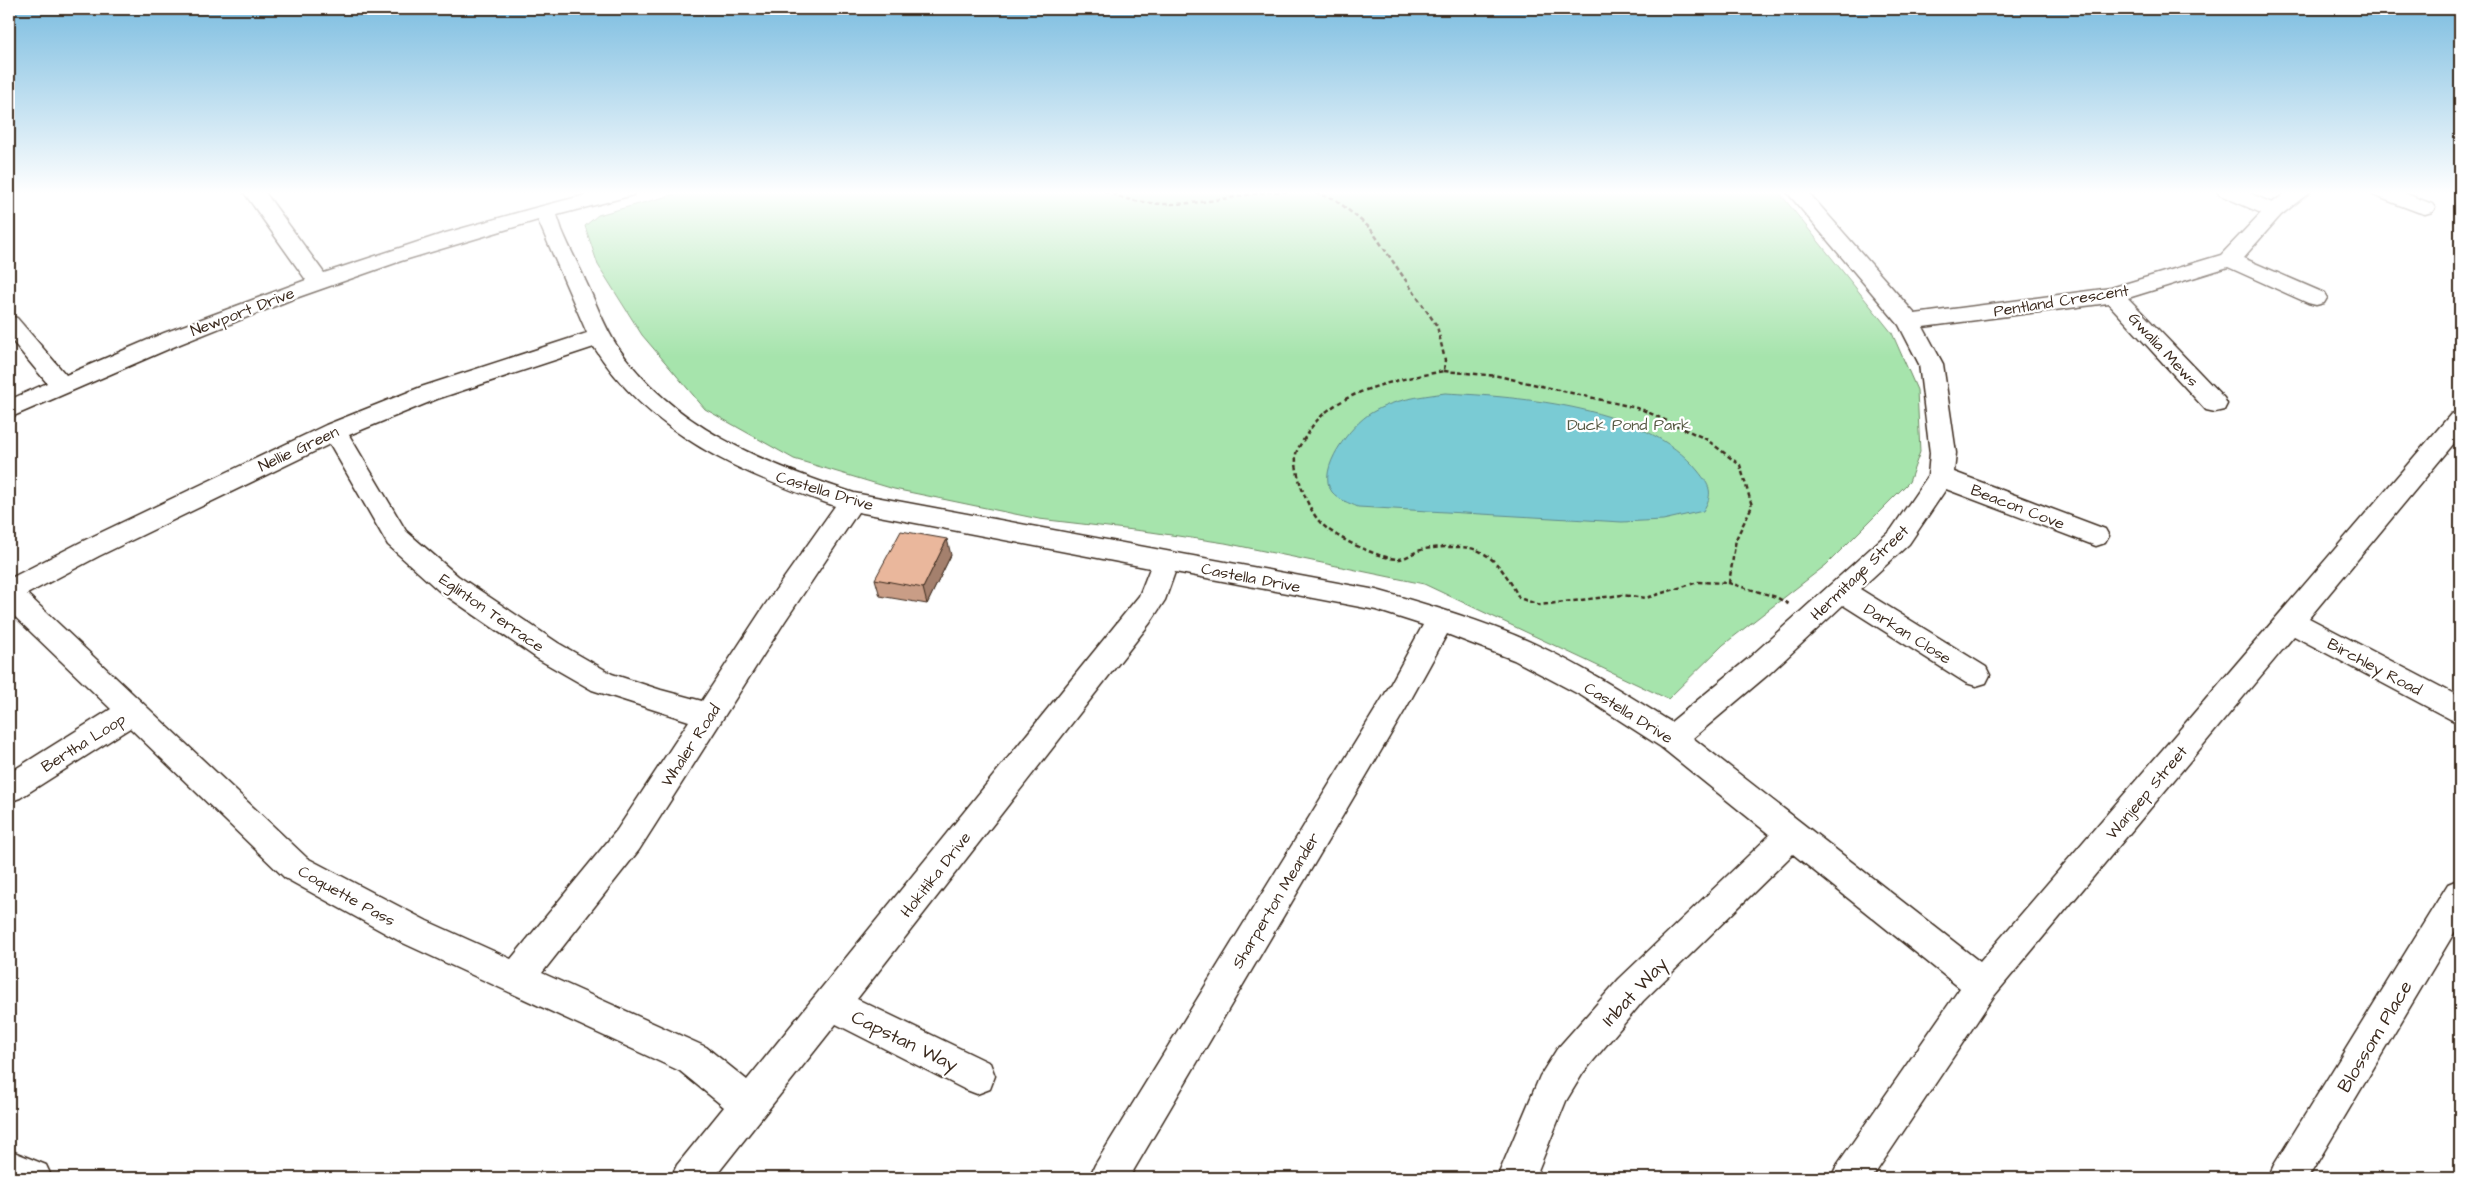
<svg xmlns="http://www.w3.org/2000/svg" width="2469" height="1187" viewBox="0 0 2469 1187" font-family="'Architects Daughter',sans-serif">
  <rect width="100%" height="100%" fill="#fff"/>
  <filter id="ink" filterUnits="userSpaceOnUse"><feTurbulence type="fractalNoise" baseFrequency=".02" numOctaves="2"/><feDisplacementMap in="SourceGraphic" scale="10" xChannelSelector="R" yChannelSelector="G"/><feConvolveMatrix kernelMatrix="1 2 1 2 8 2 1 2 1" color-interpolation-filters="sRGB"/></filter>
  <g filter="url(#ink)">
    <!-- green -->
    <path fill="#a6e4ac" stroke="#708765" d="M687 191H1778L1892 333 1917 390 1920 452 1909 482 1826 565 1723 645 1668 699 1424 584 1225 543 1151 532 1039 519 894 489 794 459 705 409 642 335 598 265 585 226 598 215Z"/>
    <!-- water -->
    <path fill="#7acbd4" stroke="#618b8b" d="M1445 393C1522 397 1646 406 1698 471 1710 486 1714 493 1703 511L1663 520 1622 522 1358 507C1349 503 1339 500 1332 492 1315 470 1352 424 1371 413 1394 399 1418 397 1445 393Z"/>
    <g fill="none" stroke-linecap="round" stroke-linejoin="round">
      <defs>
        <path id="minor" d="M243 191H264L324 273 442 234 531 209 601 191H636L633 195 557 215 562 230C569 247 578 264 586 282 596 303 604 326 617 346 672 427 765 464 854 493L1376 590C1429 605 1484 621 1535 644 1582 666 1626 694 1671 722L1750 657 1891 530 1928 476 1930 453 1919 364 1899 325 1786 191H1807L1915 314 2111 288 2221 255 2261 213 2220 195 2217 191H2245L2272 203 2288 191H2311L2281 215 2243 258 2324 293 2327 298 2324 303 2316 305 2308 303 2228 267 2128 298 2224 398 2227 404 2224 410 2215 412 2206 410 2108 303 1923 327 1943 364 1956 453 1954 472 2105 529 2109 536 2105 543 2096 546 1946 489 1909 544 1860 589 1986 667 1990 675 1986 683 1976 686 1966 683 1843 605 1770 673 1693 738 1980 962 2451 414 2460 412V436L2309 618 2460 697V723L2450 719 2294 636 1994 996 1872 1178H1831L1837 1165 1960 988 1793 854 1643 1001 1583 1073 1566 1101 1535 1178H1497L1540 1076 1557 1049 1619 979 1770 835 1661 747 1582 696 1514 660 1447 634 1405 710 1129 1178H1089L1095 1165 1385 694 1423 625 1376 610 1175 572 1165 600 1150 623 857 999 990 1063 995 1076 990 1089 977 1094 964 1089 836 1024 714 1178H671L677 1165 724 1107 680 1071 403 943 285 878 130 728 20 798 9 802V773L111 709 9 611V579L81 542 326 425 421 387 587 333 538 220 401 261 290 300 180 344 9 418V400L47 383 9 337V316L17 318 66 375 164 333 306 280ZM594 347C649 434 742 474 835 506L765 605 702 701 661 690 612 674 558 643 458 576 406 531 349 435 437 399ZM330 444 388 545 438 590 538 659 592 690 689 721 617 830 511 959 427 921 307 858 27 594 99 556ZM858 512 1150 568 1139 596 1130 607 747 1080 706 1047 542 973 639 850 785 621Z
          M2370 191H2399L2432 204 2435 208 2432 212 2425 214 2418 212 2373 195Z
          M2460 879V923L2308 1178H2268L2274 1165 2448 884Z
          M9 1150 46 1165 52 1178H9Z"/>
      </defs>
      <!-- minor casing -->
      <use href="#minor" stroke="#3b2a1e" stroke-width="3"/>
      <!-- path -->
      <path stroke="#3b2a1e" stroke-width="2.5" stroke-dasharray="4.5 3" stroke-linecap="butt" d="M1105 191C1155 214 1207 201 1259 193 1271 191 1284 192 1297 191
        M1308 191 1335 199 1370 228 1437 326 1445 360 1444 371C1397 380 1333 390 1307 434 1304 440 1297 448 1296 454 1294 473 1307 507 1319 521 1331 536 1381 560 1400 559 1407 558 1414 552 1421 550 1429 547 1461 546 1470 548 1494 553 1509 578 1519 598L1540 605 1622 595 1646 598 1698 582 1729 583 1776 597 1790 605
        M1444 371 1498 376 1641 409 1706 439 1740 465 1752 506 1736 539 1729 583"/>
      <!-- minor -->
      <use href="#minor" fill="#fff" fill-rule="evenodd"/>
    </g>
    <!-- wall -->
    <path fill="#c99d86" stroke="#3b2a1e" d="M951 555 927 604 880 596 875 579Z"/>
    <!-- shaded-wall -->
    <path fill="#a4806d" stroke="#3b2a1e" d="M947 539 951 555 927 604 923 588Z"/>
    <!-- building -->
    <path fill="#eab79c" stroke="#3b2a1e" d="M901 531 947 539 923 588 875 579Z"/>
  </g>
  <!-- sky -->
  <linearGradient id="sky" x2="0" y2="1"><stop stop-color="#7cbde0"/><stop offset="0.54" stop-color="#fff"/><stop offset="1" stop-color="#fff" stop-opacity="0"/></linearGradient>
  <rect width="2469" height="357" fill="url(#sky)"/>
  <g text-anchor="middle" stroke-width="4.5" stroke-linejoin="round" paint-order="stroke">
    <!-- street labels -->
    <g font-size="16" fill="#3b2a1e" stroke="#fff">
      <text transform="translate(2061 300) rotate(-9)" y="6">Pentland Crescent</text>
      <text transform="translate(242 311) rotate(-21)" y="6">Newport Drive</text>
      <text transform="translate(2164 349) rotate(47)" y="6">Gwalia Mews</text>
      <text transform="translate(298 448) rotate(-25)" y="6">Nellie Green</text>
      <text transform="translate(825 490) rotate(17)" y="6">Castella Drive</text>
      <text transform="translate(2018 506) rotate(21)" y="6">Beacon Cove</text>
      <text transform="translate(1859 572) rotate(-44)" y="6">Hermitage Street</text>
      <text transform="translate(1251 577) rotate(11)" y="6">Castella Drive</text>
      <text transform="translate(492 612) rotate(35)" y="6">Eglinton Terrace</text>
      <text transform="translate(1908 633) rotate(32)" y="6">Darkan Close</text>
      <text transform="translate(2375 666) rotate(28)" y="6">Birchley Road</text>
      <text transform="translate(1629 712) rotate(32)" y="6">Castella Drive</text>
      <text transform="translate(83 742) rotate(-32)" y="6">Bertha Loop</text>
      <text transform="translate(690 745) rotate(-57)" y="6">Whaler Road</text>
      <text transform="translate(2146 792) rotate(-50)" y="6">Wanjeep Street</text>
      <text transform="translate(935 874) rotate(-52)" y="6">Hokitika Drive</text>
      <text transform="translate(347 895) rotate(29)" y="6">Coquette Pass</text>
      <text transform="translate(1275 900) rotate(-59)" y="6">Sharperton Meander</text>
    </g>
    <!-- park labels -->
    <g font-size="16" fill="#565842" stroke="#fff">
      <text x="1629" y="430">Duck Pond Park</text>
    </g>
    <!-- near-street labels -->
    <g font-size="19" fill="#3b2a1e" stroke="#fff">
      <text transform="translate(1634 991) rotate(-47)" y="7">Inbat Way</text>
      <text transform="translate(2374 1036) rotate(-59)" y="7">Blossom Place</text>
      <text transform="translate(905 1040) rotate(26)" y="7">Capstan Way</text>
    </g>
  </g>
  <!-- margin -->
  <rect width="2469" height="1187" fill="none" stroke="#fff" stroke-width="30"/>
  <rect x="15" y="15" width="2439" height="1157" fill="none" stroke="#3b2a1e" stroke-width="2" filter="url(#ink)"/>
</svg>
